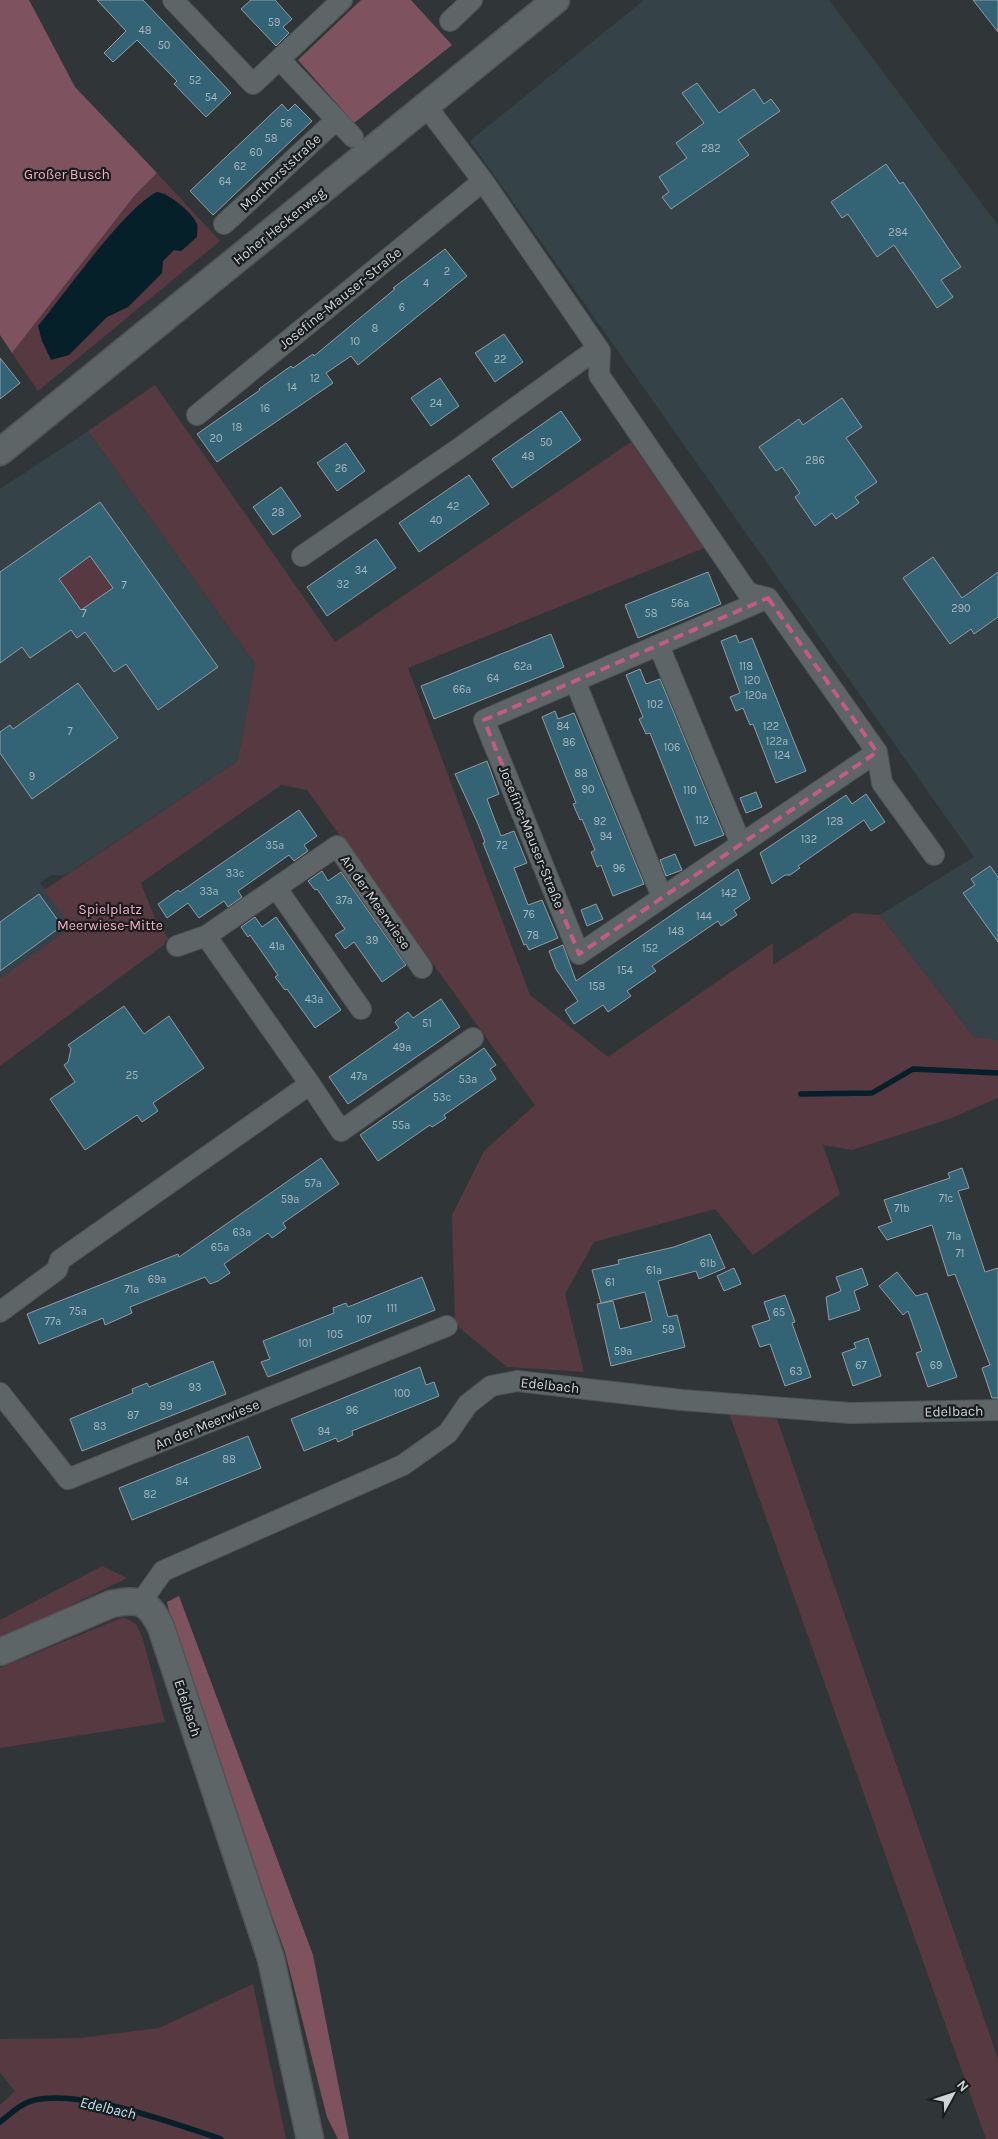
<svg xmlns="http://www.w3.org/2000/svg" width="998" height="2139" viewBox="0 0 998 2139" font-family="Karla,sans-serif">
  <rect width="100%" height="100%" fill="#303638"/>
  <!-- built -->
  <path fill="#354247" d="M644 0H829L998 225V1040L974 1037 880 915 974 857 470 141Z
    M88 431 255 664 238 761 66 875H51L40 883 72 927 0 979V489Z"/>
  <!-- green -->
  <path fill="#563941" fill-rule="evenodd" d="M157 173 220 241 38 391 12 353 135 195ZM165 193 172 200 189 245 181 251 174 250 163 261 162 273 128 307 107 317 38 326 117 228 150 196Z
    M155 385 335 642 631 442 704 548 408 668 530 995 608 1057 773 943V965L853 913 880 915 974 1037 998 1040V1098L949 1119 852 1150 823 1145 840 1194 753 1255 715 1209 594 1242 565 1294 584 1372 507 1367 455 1324 452 1215 484 1151 535 1105 307 790 281 785 141 883 156 921 169 939 165 942V944L0 1066V979L71 927 44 890 238 761 255 664 88 431Z
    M90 556 113 588 81 610 59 579Z
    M729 1413 777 1419 998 2059V2139H986Z
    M102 1566 127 1578 0 1640V1620Z
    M123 1617 136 1624 143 1639 165 1722 0 1748V1668Z
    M253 1984 286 2139H0V2105L15 2091 0 2073V2039L80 2038 159 2028Z"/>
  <!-- forest -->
  <path fill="#7e535f" d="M0 0H29L75 87 157 173 135 195 12 353 0 335Z
    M361 0H411L452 45 354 123 298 60Z
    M179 1596 313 1955 349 2139H338L327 2117 285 1952 179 1655 167 1602Z"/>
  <!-- water -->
  <path fill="#052029" d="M157 192C170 194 192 212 197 224 198 228 197 233 197 237L181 251 174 250 163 261 162 273 128 307 107 317 69 355 51 360 42 341 38 326C63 296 126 206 157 192Z"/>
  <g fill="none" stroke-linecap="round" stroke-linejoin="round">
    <!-- stream -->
    <path stroke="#052029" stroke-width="5.5" d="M801 1094 872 1093 913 1069 998 1073
      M0 2122C9 2115 20 2104 31 2101 77 2087 175 2124 221 2139"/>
  </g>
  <!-- building -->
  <path fill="#326475" stroke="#959c9f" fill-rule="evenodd" d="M97 0H143L231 93 206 117 174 84 177 81 137 40 113 62 104 53 126 31Z
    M251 0H275L292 19 283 27 289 33 276 46 241 9Z
    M973 0H998V32Z
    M697 83 719 113 754 89 764 104 771 99 780 111 738 140 749 155 671 209 662 197 669 192 659 177 687 158 676 143 704 123 682 93Z
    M282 104 288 111 295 104 312 121 213 215 190 191Z
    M886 164 900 184 903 182 961 267 941 280 953 297 937 308 894 245 877 257 848 214 842 218 831 202Z
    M445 249 467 276 358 365 351 356 326 373 333 383 217 462 197 434 260 390 259 389 291 366 293 368 313 354 314 356 395 289 393 288Z
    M504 334 523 362 495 382 475 353Z
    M0 358 20 383 0 399Z
    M440 378 459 406 431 426 411 398Z
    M842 398 862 427 846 438 877 482 855 497 859 503 836 519 832 513 815 526 795 497 800 493 782 467 776 471 759 447 799 419 803 425Z
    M561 411 581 440 512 488 492 459Z
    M346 443 365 471 337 491 317 463Z
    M469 475 489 504 419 552 399 523Z
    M281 487 301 516 273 535 253 507Z
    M100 502 218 667 158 710 126 664 114 672 85 632 77 638 71 630 30 658 22 647 0 663V572ZM90 556 113 588 81 610 59 579Z
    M376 539 396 568 327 616 307 587Z
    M933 557 962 598 998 572V617L974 634 971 629 950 644 903 578Z
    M708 572 721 604 638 638 625 605Z
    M551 634 564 667 434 719 421 686Z
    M736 635 739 643 752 638 806 771 776 783 753 724 750 725 743 708 736 711 730 697 740 693 721 641Z
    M640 669 646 684 660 679 724 835 695 846 650 733 646 734 639 719 643 717 626 675Z
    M78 683 118 738 32 799 0 753V732L10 725 13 729Z
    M555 711 558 719 574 713 644 884 613 896 601 865 597 867 591 852 595 850 582 819 580 820 573 804 576 803 542 717Z
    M487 761 499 794 487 799 494 818 501 836 514 831 527 863 514 868 528 905 542 900 558 938 529 950 526 944 524 945 483 843 485 842 478 824 455 774Z
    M756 792 762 807 746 813 740 798Z
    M866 794 885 822 871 831 864 820 798 866 800 868 790 875H785L772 884 760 853 846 795 852 804Z
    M299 810 317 836 304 845 308 851 294 861 289 855 238 891 242 897 228 907 224 901 199 918 188 903 167 918 158 904 178 890 180 892Z
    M675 854 682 870 666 876 660 860Z
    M990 866 998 877V942L963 893 975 885 971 879Z
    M738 869 750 899 734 910 737 915 721 926 718 921 652 966 656 971 627 991 631 996 608 1012 603 1005 574 1024 565 1010 578 1001 556 969 549 951 563 945 576 981Z
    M322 871 328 881 341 872 406 965 382 982 354 942 345 949 335 935 345 929 317 889 315 890 308 881Z
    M39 894 62 926 0 971V922Z
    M596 904 603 919 587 926 581 910Z
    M255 917 262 927 276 917 341 1010 315 1028 287 989 285 990 275 977 278 975 250 935 248 937 241 927Z
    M441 999 460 1027 348 1104 329 1077 399 1028 395 1022 401 1017 408 1012 413 1018Z
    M124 1006 144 1034 169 1016 204 1068 153 1103 158 1111 142 1122 137 1115 85 1150 50 1099 75 1082 64 1065 68 1062 71 1049 68 1045Z
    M484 1048 496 1065 490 1069 496 1079 444 1115 446 1118 432 1127 430 1125 378 1161 360 1135Z
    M321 1158 339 1184 283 1223 286 1228 272 1238 268 1233 224 1264 230 1273 218 1281 210 1284 205 1277 130 1307 132 1313 105 1325 103 1318 39 1344 27 1314 178 1254 179 1257Z
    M962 1168 969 1188 958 1191 985 1272 998 1268V1398H992L982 1368 990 1365 955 1274 948 1276 932 1225 887 1240 878 1227 892 1222 884 1200 950 1178 948 1173Z
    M710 1234 725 1268 699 1279 696 1271 658 1281 668 1317 677 1315 685 1347 611 1366 597 1304 613 1301 620 1329 652 1321 645 1292 601 1303 592 1270 619 1264 618 1260 674 1247Z
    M734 1268 741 1284 724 1291 717 1276Z
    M862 1268 868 1285 854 1291 860 1310 829 1320 826 1297 841 1291 836 1277Z
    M897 1272 916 1296 927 1293 957 1377 928 1387 916 1353 922 1351 908 1311 903 1315 879 1286Z
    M422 1277 435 1310 268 1377 261 1362 270 1359 263 1341 334 1313 333 1308 346 1303 348 1307Z
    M785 1295 795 1322 792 1323 811 1377 785 1386 770 1344 760 1347 752 1326 770 1320 764 1302Z
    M868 1338 881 1376 853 1386 842 1353 856 1348 854 1343Z
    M213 1361 226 1394 82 1451 70 1419 133 1393 132 1389 147 1383 149 1387Z
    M420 1367 426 1385 434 1382 439 1396 352 1431 353 1435 338 1442 336 1438 304 1451 291 1419Z
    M248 1436 261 1468 132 1520 119 1488Z"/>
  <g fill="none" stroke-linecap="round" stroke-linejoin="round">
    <defs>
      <path id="minor" d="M173 0 253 84 342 0
        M450 21 472 0
        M280 60 353 137
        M426 106 483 181 600 351 599 375 748 593 768 598 877 752 882 783 934 855
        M224 224 336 120
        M197 415 483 181
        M302 556 461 447 598 348
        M768 598 484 720 579 954 877 752
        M659 646 741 844
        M575 681 662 897
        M277 889 361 1009
        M177 946 206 936
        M310 1084 206 936 337 846 422 968
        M0 1312 57 1270 60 1260 310 1084 341 1131 473 1038
        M0 1393 68 1479 447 1326
        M141 1602 163 1571 403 1465 448 1433 468 1404 491 1386 517 1381 682 1400 850 1413 998 1410"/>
      <path id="tertiary" d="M0 452 556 0
        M0 1652 111 1604C140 1598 148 1601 161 1627L271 1959 310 2139"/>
    </defs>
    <!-- minor casing -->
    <use href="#minor" stroke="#4f5456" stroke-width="22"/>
    <!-- tertiary casing -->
    <use href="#tertiary" stroke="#4f5456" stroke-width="29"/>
    <!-- minor -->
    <use href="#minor" stroke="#5e6567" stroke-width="20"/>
    <!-- tertiary -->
    <use href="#tertiary" stroke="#5e6567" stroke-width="26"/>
  </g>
  <!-- marked area -->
  <path fill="none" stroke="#c75986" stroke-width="4" stroke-dasharray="10 6" stroke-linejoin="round" d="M768 598 877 752 579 954 484 720Z"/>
  <g text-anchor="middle" stroke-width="4.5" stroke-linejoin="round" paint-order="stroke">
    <!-- number labels -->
    <g font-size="11" fill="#a8b7bd">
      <text x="274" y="26">59</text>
      <text x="145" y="34">48</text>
      <text x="164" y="49">50</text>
      <text x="195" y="84">52</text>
      <text x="211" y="101">54</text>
      <text x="286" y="127">56</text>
      <text x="271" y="142">58</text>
      <text x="711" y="152">282</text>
      <text x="256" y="156">60</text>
      <text x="240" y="170">62</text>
      <text x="225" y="185">64</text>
      <text x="898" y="236">284</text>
      <text x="447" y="275">2</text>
      <text x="426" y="287">4</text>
      <text x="402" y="311">6</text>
      <text x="375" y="332">8</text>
      <text x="355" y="345">10</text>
      <text x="500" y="363">22</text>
      <text x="315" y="382">12</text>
      <text x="292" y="391">14</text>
      <text x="436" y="407">24</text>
      <text x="265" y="412">16</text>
      <text x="237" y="431">18</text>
      <text x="216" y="442">20</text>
      <text x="546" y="446">50</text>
      <text x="528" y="460">48</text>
      <text x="815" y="464">286</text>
      <text x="341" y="472">26</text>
      <text x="453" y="510">42</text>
      <text x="278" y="516">28</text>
      <text x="436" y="524">40</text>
      <text x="361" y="574">34</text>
      <text x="343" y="588">32</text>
      <text x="124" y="589">7</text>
      <text x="680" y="607">56a</text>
      <text x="961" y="612">290</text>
      <text x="84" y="617">7</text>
      <text x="651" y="617">58</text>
      <text x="523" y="670">62a</text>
      <text x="746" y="670">118</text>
      <text x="493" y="682">64</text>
      <text x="752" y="684">120</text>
      <text x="462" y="693">66a</text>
      <text x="756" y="699">120a</text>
      <text x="655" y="708">102</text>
      <text x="563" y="730">84</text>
      <text x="771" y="730">122</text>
      <text x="70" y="735">7</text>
      <text x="777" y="745">122a</text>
      <text x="569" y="746">86</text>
      <text x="672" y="751">106</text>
      <text x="782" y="759">124</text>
      <text x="581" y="777">88</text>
      <text x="32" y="780">9</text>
      <text x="588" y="793">90</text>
      <text x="690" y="794">110</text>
      <text x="702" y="824">112</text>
      <text x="600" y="825">92</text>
      <text x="835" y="825">128</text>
      <text x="606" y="840">94</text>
      <text x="809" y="843">132</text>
      <text x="275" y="849">35a</text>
      <text x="502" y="849">72</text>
      <text x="619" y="872">96</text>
      <text x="235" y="877">33c</text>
      <text x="209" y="895">33a</text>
      <text x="729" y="897">142</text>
      <text x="344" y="904">37a</text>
      <text x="529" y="918">76</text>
      <text x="704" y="920">144</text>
      <text x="676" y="935">148</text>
      <text x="533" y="939">78</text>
      <text x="372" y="944">39</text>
      <text x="277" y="950">41a</text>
      <text x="650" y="952">152</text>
      <text x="625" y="974">154</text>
      <text x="597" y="990">158</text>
      <text x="314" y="1003">43a</text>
      <text x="427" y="1027">51</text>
      <text x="402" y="1051">49a</text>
      <text x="132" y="1079">25</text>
      <text x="359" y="1080">47a</text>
      <text x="468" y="1083">53a</text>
      <text x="442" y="1101">53c</text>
      <text x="401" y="1129">55a</text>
      <text x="313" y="1187">57a</text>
      <text x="946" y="1202">71c</text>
      <text x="290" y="1203">59a</text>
      <text x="902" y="1212">71b</text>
      <text x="242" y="1236">63a</text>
      <text x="954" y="1240">71a</text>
      <text x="220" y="1251">65a</text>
      <text x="960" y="1257">71</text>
      <text x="708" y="1267">61b</text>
      <text x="654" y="1274">61a</text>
      <text x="157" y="1283">69a</text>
      <text x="610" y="1286">61</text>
      <text x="132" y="1293">71a</text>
      <text x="392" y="1312">111</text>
      <text x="78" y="1315">75a</text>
      <text x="779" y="1316">65</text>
      <text x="364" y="1323">107</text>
      <text x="53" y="1325">77a</text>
      <text x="668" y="1333">59</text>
      <text x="335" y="1338">105</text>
      <text x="305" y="1347">101</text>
      <text x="623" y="1355">59a</text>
      <text x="861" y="1369">67</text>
      <text x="936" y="1369">69</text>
      <text x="796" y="1375">63</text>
      <text x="195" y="1391">93</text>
      <text x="402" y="1397">100</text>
      <text x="166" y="1410">89</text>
      <text x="352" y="1414">96</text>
      <text x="133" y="1419">87</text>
      <text x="100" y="1430">83</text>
      <text x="324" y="1435">94</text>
      <text x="229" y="1463">88</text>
      <text x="182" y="1485">84</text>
      <text x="150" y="1498">82</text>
    </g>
    <!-- street labels -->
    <g font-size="14" fill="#d0d3d5" stroke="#1a1d1e">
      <text transform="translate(280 172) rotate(-43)" y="5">Morthorststraße</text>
      <text transform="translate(279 226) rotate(-39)" y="5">Hoher Heckenweg</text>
      <text transform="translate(340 298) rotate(-39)" y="5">Josefine-Mauser-Straße</text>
      <text transform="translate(532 837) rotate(68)" y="5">Josefine-Mauser-Straße</text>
      <text transform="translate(376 902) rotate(55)" y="5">An der Meerwiese</text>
      <text transform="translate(550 1385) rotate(6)" y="5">Edelbach</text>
      <text transform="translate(954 1411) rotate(-1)" y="5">Edelbach</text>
      <text transform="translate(207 1424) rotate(-22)" y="5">An der Meerwiese</text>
      <text transform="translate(188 1708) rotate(72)" y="5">Edelbach</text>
    </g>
    <!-- park labels -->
    <g font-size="14" fill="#f4aabf" stroke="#1a1d1e">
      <text x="67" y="179">Großer Busch</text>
      <text x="110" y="914">Spielplatz<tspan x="110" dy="16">Meerwiese-Mitte</tspan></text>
    </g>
    <!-- water labels -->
    <g font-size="15" font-style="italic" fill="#b7e5f7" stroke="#1a1d1e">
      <text transform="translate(108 2108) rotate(13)" y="5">Edelbach</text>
    </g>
  </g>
  <!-- north arrow -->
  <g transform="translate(953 2094) rotate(50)" stroke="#1a1d1e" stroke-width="4" paint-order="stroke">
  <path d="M0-4L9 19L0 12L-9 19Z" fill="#d0d3d5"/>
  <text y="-8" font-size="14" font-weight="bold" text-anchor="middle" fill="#d0d3d5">N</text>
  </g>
</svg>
